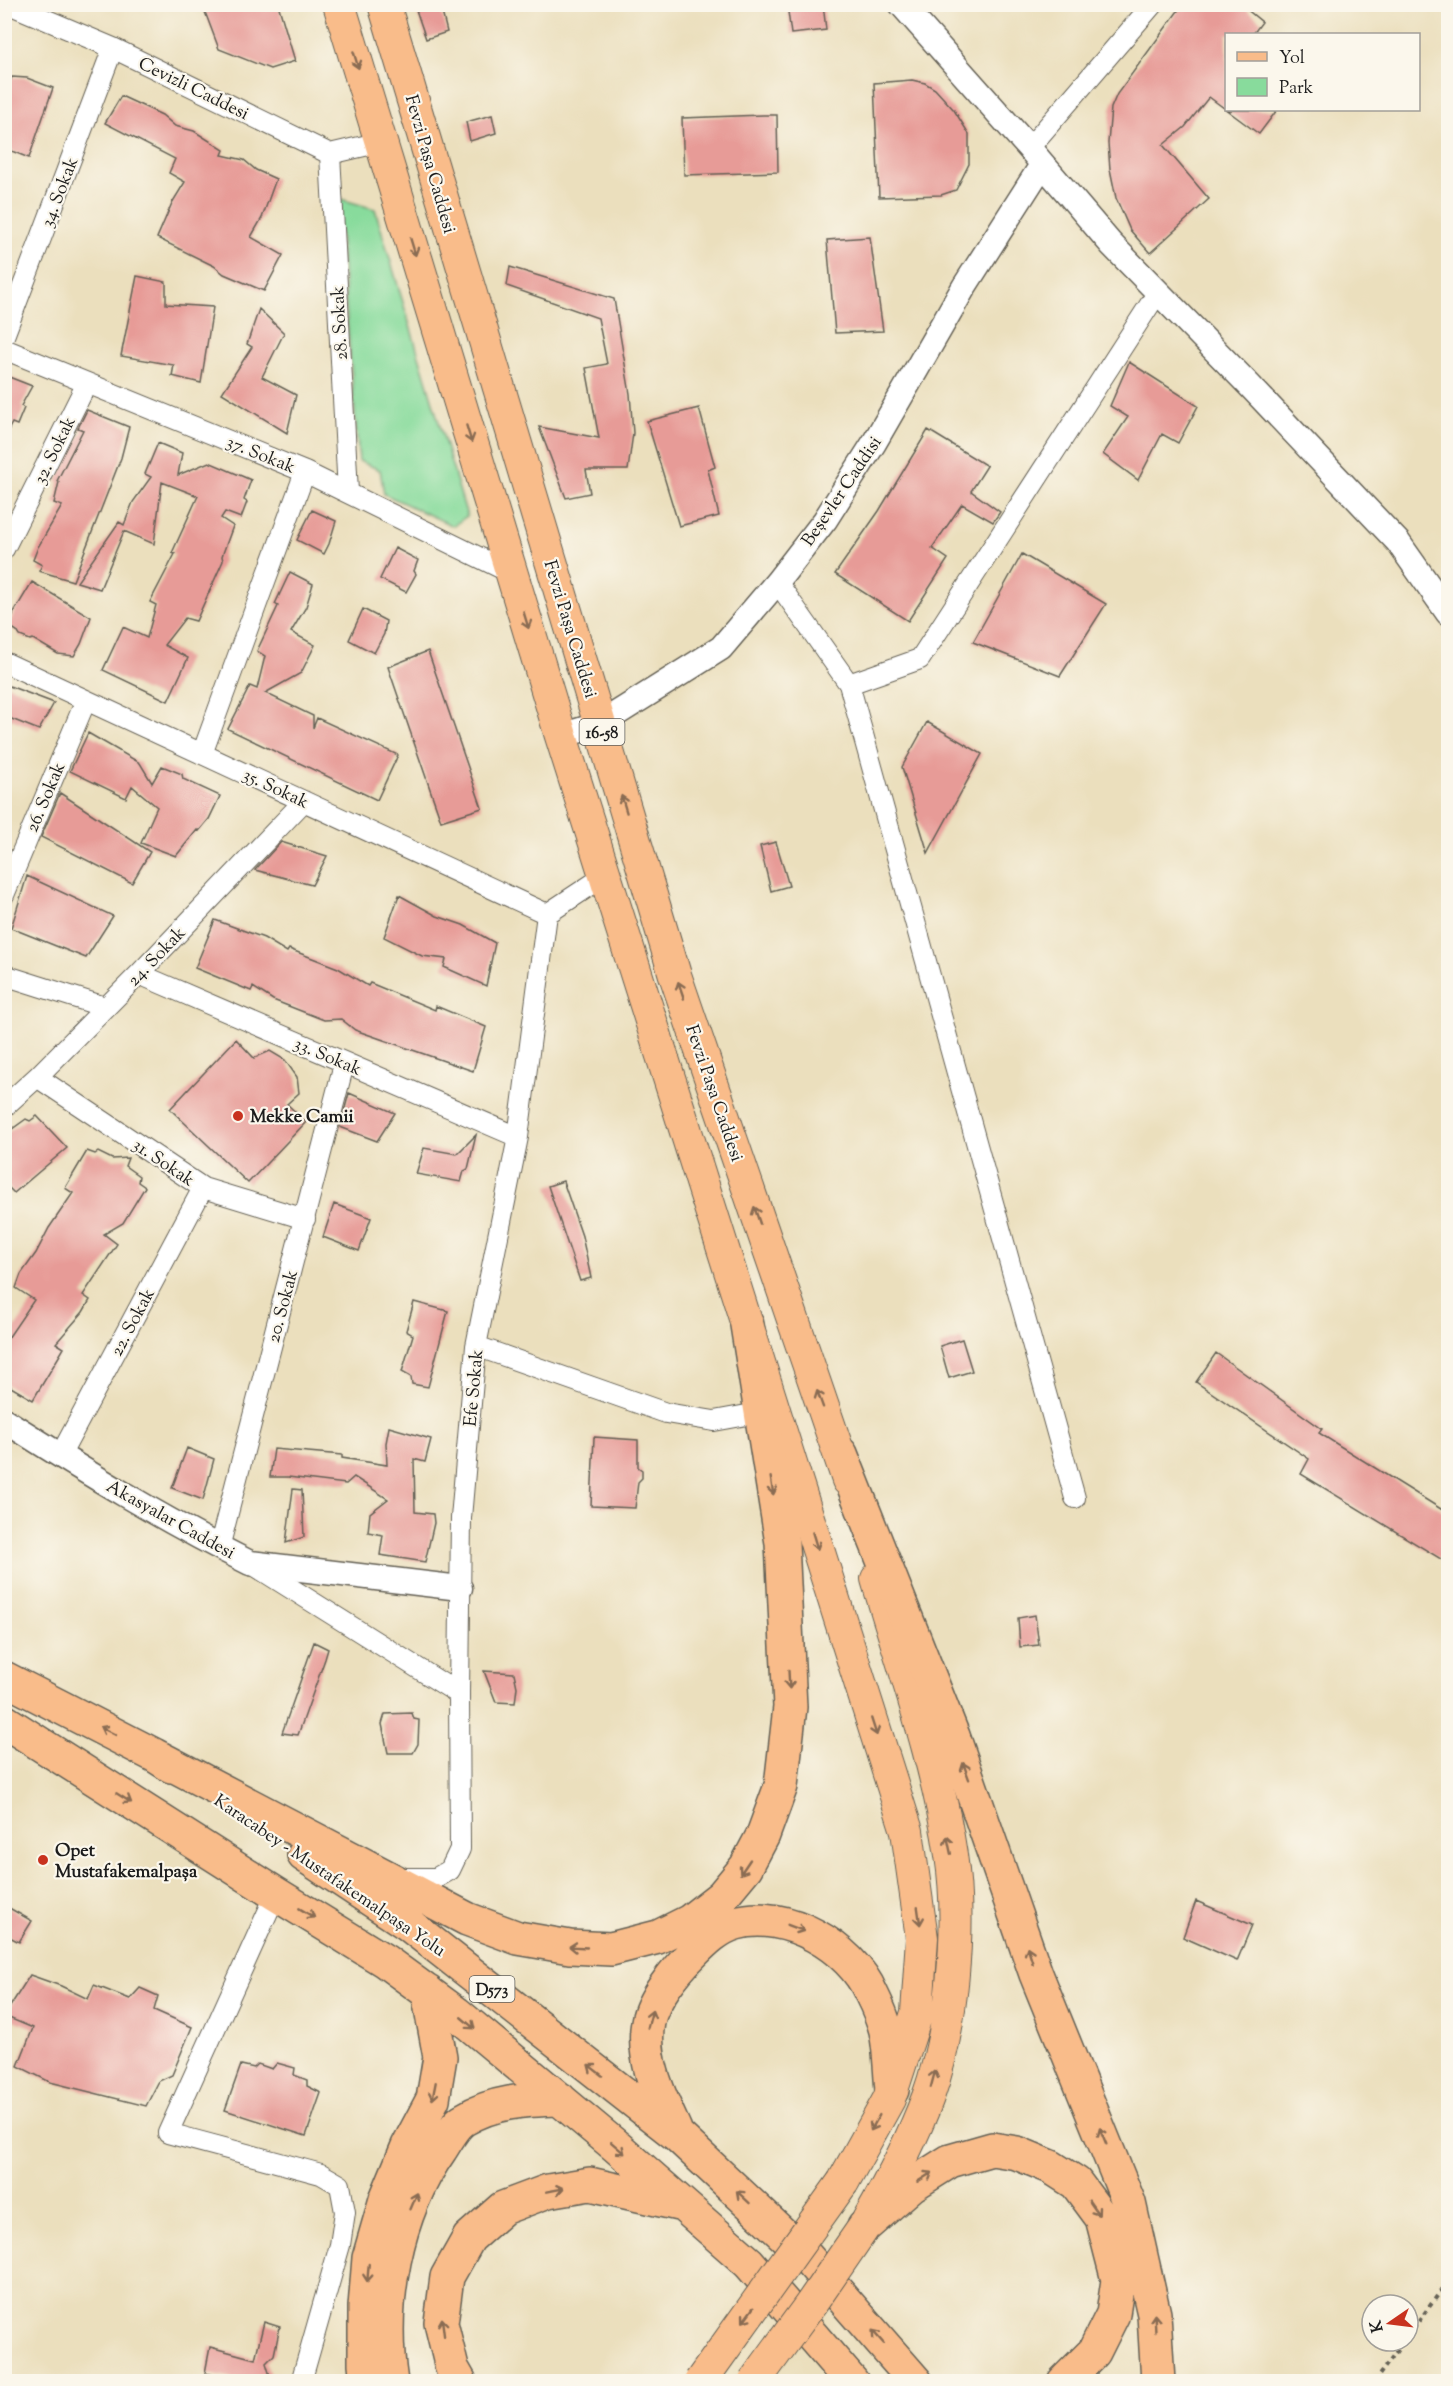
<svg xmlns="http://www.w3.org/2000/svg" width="1453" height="2386" viewBox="0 0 1453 2386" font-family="'Sorts Mill Goudy',serif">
  <rect width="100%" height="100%" fill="#fbf7ec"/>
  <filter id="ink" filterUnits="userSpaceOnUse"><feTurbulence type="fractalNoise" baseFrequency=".0167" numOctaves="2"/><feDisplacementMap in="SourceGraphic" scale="12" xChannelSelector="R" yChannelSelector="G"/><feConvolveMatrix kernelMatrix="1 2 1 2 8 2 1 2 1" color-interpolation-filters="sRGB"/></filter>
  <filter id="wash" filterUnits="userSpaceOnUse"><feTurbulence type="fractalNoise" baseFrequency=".008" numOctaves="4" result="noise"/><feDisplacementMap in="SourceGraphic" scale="24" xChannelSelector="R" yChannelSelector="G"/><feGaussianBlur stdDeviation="1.35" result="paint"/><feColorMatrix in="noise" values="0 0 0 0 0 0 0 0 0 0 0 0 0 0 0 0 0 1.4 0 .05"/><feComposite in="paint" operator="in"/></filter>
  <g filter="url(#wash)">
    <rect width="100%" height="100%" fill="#ebdfbd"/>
    <!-- green -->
    <path fill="#88db9c" stroke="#527c5c" stroke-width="1.5" d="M337 198 375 209 467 516 453 526 384 494 380 470 359 461Z"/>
    <g id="blocks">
      <!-- building -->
      <path fill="#e79b97" d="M202 4H278L295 61 270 69 219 49Z
        M414 4H440L447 32 426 39Z
        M787 4H823L826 30 791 34Z
        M1183 4H1240L1262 22 1253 34H1227V110H1277L1259 134 1209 97 1185 127 1163 145 1209 199 1150 253 1130 230 1116 198 1110 169 1108 143 1111 108 1117 94Z
        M12 77 27 78 53 88 29 158 4 148V94Z
        M912 80 925 83 935 89 954 110 969 134V164L956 190 941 195 879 197 874 83Z
        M121 96 162 115 175 126 194 131 224 150 222 155 244 160 256 170 276 179 262 218 251 237 283 255 264 291 224 274 214 266 157 238 172 203 185 182 169 173 175 159 105 123Z
        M492 115 496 133 470 141 466 122Z
        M763 115H777L778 172 684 175 682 118Z
        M870 237 883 331 835 333 827 240Z
        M510 267 614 299 630 394 633 433 628 470H586L590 493 566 498 539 427 599 438 586 368 607 364 598 318 507 286Z
        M137 276 166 282V304L213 307 201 383 172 376 174 365 121 356Z
        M259 309 284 333 262 377 296 395 287 433 222 393 252 347 247 344Z
        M1129 362 1198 406 1178 443 1162 434 1138 480 1103 454 1128 417 1110 406Z
        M4 375 32 386 21 406 24 408 17 425 12 423 4 438Z
        M699 408 715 467 708 470 719 516 679 526 647 421Z
        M87 410 129 427 121 458 73 581 39 571 42 565 33 560 38 547 62 506 54 503 59 482 57 481 83 430 78 428Z
        M928 430 987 466 971 491 1000 512 993 522 962 504 932 548 948 559 908 621 835 574 879 511Z
        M158 443 182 453 178 475 209 462 251 480 244 500 247 502 241 518 225 512 221 518 233 526 222 556 223 561 196 621 185 618 164 645 188 658 168 701 103 670 123 627 147 638 156 605 150 602 175 554 172 553 198 496 162 482 154 544 124 531 100 589 77 582 119 522 124 525 133 502 151 477 145 474Z
        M312 510 336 521 329 544 324 554 297 540Z
        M395 548 418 560 414 571 416 574 406 592 380 579Z
        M1022 554 1106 604 1060 676 973 642Z
        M290 572 313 584 306 607 291 632 315 645 301 673 265 693 313 716V728L317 718 398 755 377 800 228 729 250 686 257 689 265 656 257 651 278 606 275 604Z
        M32 582 91 617 81 644 74 656 58 654 33 639 30 640 20 636 17 631 9 626 14 612Z
        M363 609 386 621 384 634 374 653 349 640Z
        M428 651 482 808 441 821 388 667Z
        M4 684 54 703 39 730 4 716Z
        M927 722 982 754 928 853 902 767Z
        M88 733 140 763 152 783 162 766 182 774 183 779 220 796 209 819 199 831 197 830 176 856 141 843 157 807 132 786 126 798 70 771Z
        M60 793 150 852 132 883 41 837Z
        M281 842 327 856 312 885 255 870Z
        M776 842 789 886 771 891 760 846Z
        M27 876 113 916 86 958 11 928Z
        M399 895 437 916 463 925 495 943 486 986 444 967 446 959 422 956 384 937Z
        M215 920 264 938 287 952 289 949 338 968 368 986 370 983 435 1010 436 1006 486 1027 473 1071 355 1030 341 1019 324 1020 273 1000 253 987 251 991 195 968Z
        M236 1039 254 1058 270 1051 285 1060 297 1077 299 1093 287 1104 306 1122 248 1183 170 1109Z
        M349 1093 395 1113 377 1141 340 1127Z
        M37 1116 67 1148 14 1193 4 1183V1135L26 1119 30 1121Z
        M476 1135 468 1169 464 1171 461 1182 416 1174 424 1148 457 1154Z
        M87 1151 95 1154 98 1152 112 1159 128 1158 125 1166 139 1176 138 1182 145 1187 123 1223 104 1234 117 1244 83 1295 90 1300 83 1312 56 1343 64 1348 33 1400 4 1383V1344L34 1300 16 1288 21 1274 36 1253 49 1228 73 1193 65 1188Z
        M563 1181 582 1236 591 1278 580 1281 548 1186Z
        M334 1204 371 1218 359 1251 323 1237Z
        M414 1302 448 1311 428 1387 412 1384 411 1377 402 1372 413 1335 406 1331Z
        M962 1339 972 1371 949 1378 940 1346Z
        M1216 1353 1322 1429 1319 1433 1449 1514V1564L1301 1474 1309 1459 1196 1382Z
        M389 1427 431 1439 425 1462 414 1459 415 1512 433 1514 434 1523 425 1562 380 1555 383 1535 368 1532 370 1513 388 1499 354 1477 346 1484 288 1477H270L274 1449 342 1455V1458L387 1465 386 1443Z
        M594 1437 638 1440V1467L642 1470V1478L638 1482 635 1508 591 1506Z
        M187 1448 214 1459 203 1500 172 1488Z
        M293 1489 302 1490 304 1537 286 1543Z
        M1035 1615 1039 1645 1020 1647 1018 1618Z
        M314 1642 328 1649 325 1659 298 1735 282 1733Z
        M484 1671 514 1673 517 1687 515 1703 496 1702Z
        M412 1713 414 1719 419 1720 418 1744 413 1753H388L382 1724 385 1714Z
        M1196 1901 1252 1925 1237 1961 1183 1937Z
        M4 1905 32 1921 19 1942 4 1934Z
        M30 1975 61 1986 88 1999 94 1985 130 1999 140 1988 158 1996 154 2010 192 2027 172 2075 159 2081 146 2106 50 2082 18 2066 33 2028 4 2016Z
        M277 2063 295 2068 294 2075 307 2080V2086L321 2093 306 2136 225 2110 241 2065 254 2068 258 2064 272 2069Z
        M264 2322 280 2327 274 2355 266 2363 272 2382H245L205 2373 210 2347 255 2359Z"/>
    </g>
  </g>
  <g filter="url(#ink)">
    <use href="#blocks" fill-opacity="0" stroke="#646054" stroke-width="1.5"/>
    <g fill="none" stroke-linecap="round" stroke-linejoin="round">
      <defs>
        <path id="minor" d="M9 4 113 48 330 154 381 142
          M1029 148 1153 4
          M330 154 348 492
          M4 336 113 48
          M4 349 305 472 511 573
          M4 549 87 383
          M777 582 849 684 1075 1498
          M4 662 547 914
          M849 684 920 659 1158 292
          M202 754 305 472
          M4 895 86 700
          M139 974 518 1137
          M4 975 105 1007
          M37 1077 203 1188 305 1219
          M4 1107 37 1077 139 974 304 801
          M476 1346 666 1413 714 1421 769 1411
          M60 1456 203 1188
          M219 1548 344 1064
          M252 1564 459 1694
          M398 1878H436L450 1870 460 1849 459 1694 461 1518 476 1346 518 1137 547 914 606 875
          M276 1894 168 2133 321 2174 340 2185 345 2212 340 2245 301 2382"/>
        <path id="tertiary" d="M901 4 1029 148 1111 244 1250 386 1398 542 1448 613
          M561 736 600 724 721 648 777 582 825 520 874 443 964 287 1042 165
          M4 1420C84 1471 165 1521 250 1563L460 1588"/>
        <path id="primary" d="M339 4 561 736 907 1831 922 1938 917 2013 889 2099 843 2182
          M384 4 675 975 848 1480
          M868 2220C891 2180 912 2140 928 2097 952 2030 962 1927 951 1855 937 1762 904 1670 877 1579"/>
        <path id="trunk" d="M841 1454 953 1736 1036 1974 1129 2203 1154 2314 1158 2382
          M4 1678 154 1755 171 1766
          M4 1721 276 1894 385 1961 456 2013 617 2147 749 2263 852 2382
          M154 1755 467 1919 518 1938 570 1947 611 1949 658 1937 690 1921 722 1896 746 1867 763 1835 781 1786 790 1707 782 1543 747 1325
          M304 1855 408 1924 677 2135 805 2255 916 2382
          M675 2130C660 2097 641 2059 648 2022 652 1999 676 1970 692 1954 705 1941 718 1928 736 1923 786 1909 851 1947 871 1993 877 2005 883 2019 886 2031 890 2050 890 2071 892 2090
          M864 2227 912 2185 950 2161 992 2149 1017 2153 1051 2167 1076 2183 1102 2218 1118 2280 1113 2314 1094 2352 1064 2382
          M367 2382 365 2364V2307L369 2258 386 2199 408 2146 433 2099 440 2057 428 1992
          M391 2382C379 2304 395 2214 441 2149 447 2140 454 2126 463 2120 494 2101 526 2100 560 2099
          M460 2382 452 2368 441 2323 447 2277 469 2238 503 2208 548 2191 590 2184 678 2204"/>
      </defs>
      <!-- minor casing -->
      <use href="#minor" stroke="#646054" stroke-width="22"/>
      <!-- tertiary casing -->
      <use href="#tertiary" stroke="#646054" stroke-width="27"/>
      <!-- primary casing -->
      <use href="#primary" stroke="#646054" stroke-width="34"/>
      <!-- trunk casing -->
      <use href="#trunk" stroke="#646054" stroke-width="36"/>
      <!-- path -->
      <path stroke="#646054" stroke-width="4" stroke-dasharray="4.5 4.5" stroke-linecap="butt" d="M1408 2336 1448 2281
        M1374 2382 1404 2341"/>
      <!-- minor -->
      <use href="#minor" stroke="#fff" stroke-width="20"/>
      <!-- tertiary -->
      <use href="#tertiary" stroke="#fff" stroke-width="24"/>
      <!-- primary -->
      <use href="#primary" stroke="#f9bc8a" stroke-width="32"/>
      <!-- trunk -->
      <use href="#trunk" stroke="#f9bc8a" stroke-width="33"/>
      <defs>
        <path id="primary-bridge" d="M700 2382 843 2182
          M754 2382 811 2304 864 2227"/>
      </defs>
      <!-- primary-bridge casing -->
      <use href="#primary-bridge" stroke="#646054" stroke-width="34" stroke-linecap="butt"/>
      <!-- primary-bridge -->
      <use href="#primary-bridge" stroke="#f9bc8a" stroke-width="32"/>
    </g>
    <!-- one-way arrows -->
    <defs><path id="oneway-shaft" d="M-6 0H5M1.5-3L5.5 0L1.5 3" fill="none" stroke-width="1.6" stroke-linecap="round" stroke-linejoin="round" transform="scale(1.5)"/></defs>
    <g stroke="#8a6c53">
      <use href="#oneway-shaft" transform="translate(356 60) rotate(73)"/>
      <use href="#oneway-shaft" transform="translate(413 247) rotate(73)"/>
      <use href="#oneway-shaft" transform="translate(469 434) rotate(73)"/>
      <use href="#oneway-shaft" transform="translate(526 620) rotate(73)"/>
      <use href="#oneway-shaft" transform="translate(624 804) rotate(-107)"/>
      <use href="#oneway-shaft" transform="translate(681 990) rotate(-109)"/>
      <use href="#oneway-shaft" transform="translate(757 1215) rotate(-109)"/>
      <use href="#oneway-shaft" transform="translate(820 1399) rotate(-110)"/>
      <use href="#oneway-shaft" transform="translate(772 1486) rotate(81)"/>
      <use href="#oneway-shaft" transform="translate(815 1541) rotate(73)"/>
      <use href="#oneway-shaft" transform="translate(789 1680) rotate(87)"/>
      <use href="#oneway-shaft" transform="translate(874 1727) rotate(72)"/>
      <use href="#oneway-shaft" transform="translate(108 1731) rotate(-153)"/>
      <use href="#oneway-shaft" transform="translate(966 1771) rotate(-110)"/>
      <use href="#oneway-shaft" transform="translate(124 1798) rotate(32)"/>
      <use href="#oneway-shaft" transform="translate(949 1845) rotate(-102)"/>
      <use href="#oneway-shaft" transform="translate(745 1867) rotate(124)"/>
      <use href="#oneway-shaft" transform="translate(307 1913) rotate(31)"/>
      <use href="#oneway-shaft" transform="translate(919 1916) rotate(82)"/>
      <use href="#oneway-shaft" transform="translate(796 1928) rotate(21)"/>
      <use href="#oneway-shaft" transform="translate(578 1947) rotate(-177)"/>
      <use href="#oneway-shaft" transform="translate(1030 1955) rotate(-108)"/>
      <use href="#oneway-shaft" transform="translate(650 2019) rotate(-75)"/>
      <use href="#oneway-shaft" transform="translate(468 2023) rotate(40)"/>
      <use href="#oneway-shaft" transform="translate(595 2070) rotate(-142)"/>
      <use href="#oneway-shaft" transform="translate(933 2079) rotate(-75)"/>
      <use href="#oneway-shaft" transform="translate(434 2091) rotate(101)"/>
      <use href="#oneway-shaft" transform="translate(875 2123) rotate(119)"/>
      <use href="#oneway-shaft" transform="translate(1103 2136) rotate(-112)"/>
      <use href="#oneway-shaft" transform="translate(618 2148) rotate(41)"/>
      <use href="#oneway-shaft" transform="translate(925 2177) rotate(-32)"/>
      <use href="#oneway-shaft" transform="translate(555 2190) rotate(-11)"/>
      <use href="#oneway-shaft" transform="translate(743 2197) rotate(-137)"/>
      <use href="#oneway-shaft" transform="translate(414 2201) rotate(-67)"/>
      <use href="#oneway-shaft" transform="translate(1094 2208) rotate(55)"/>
      <use href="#oneway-shaft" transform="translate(368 2273) rotate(95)"/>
      <use href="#oneway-shaft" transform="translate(748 2315) rotate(126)"/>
      <use href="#oneway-shaft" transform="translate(1155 2323) rotate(-93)"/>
      <use href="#oneway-shaft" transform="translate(443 2327) rotate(-97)"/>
      <use href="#oneway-shaft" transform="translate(878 2337) rotate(-131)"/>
    </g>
  </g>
  <!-- markers -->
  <g fill="#c8321e" stroke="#fbf7ec" stroke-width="2">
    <circle cx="238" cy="1116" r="6"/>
    <circle cx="43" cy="1860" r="6"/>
  </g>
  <g text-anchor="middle" stroke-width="4.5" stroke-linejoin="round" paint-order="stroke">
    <!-- shield labels -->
    <g fill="#fbf7ec" stroke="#5f5e5a" stroke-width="1.5">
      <rect x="579.5" y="719" width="45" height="26" rx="4.5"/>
      <rect x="469.5" y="1976" width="45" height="26" rx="4.5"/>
    </g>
    <g font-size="16" font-weight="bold" fill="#1c1c1c">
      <text x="602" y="738">16-58</text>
      <text x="492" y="1995">D573</text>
    </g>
    <!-- street labels -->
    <g font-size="18" fill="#1c1c1c" stroke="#fbf7ec">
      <text transform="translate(194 88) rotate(26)" y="6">Cevizli Caddesi</text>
      <text transform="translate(431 164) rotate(74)" y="6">Fevzi Paşa Caddesi</text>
      <text transform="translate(59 192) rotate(-69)" y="6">34. Sokak</text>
      <text transform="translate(339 323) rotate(-93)" y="6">28. Sokak</text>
      <text transform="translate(54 450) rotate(-64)" y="6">32. Sokak</text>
      <text transform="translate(261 454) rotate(22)" y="6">37. Sokak</text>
      <text transform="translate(841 491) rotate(-56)" y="6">Beşevler Caddisi</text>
      <text transform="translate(571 629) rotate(73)" y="6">Fevzi Paşa Caddesi</text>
      <text transform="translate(276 788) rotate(25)" y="6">35. Sokak</text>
      <text transform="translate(45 797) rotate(-67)" y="6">26. Sokak</text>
      <text transform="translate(156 956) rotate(-46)" y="6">24. Sokak</text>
      <text transform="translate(328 1056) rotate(23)" y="6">33. Sokak</text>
      <text transform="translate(715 1093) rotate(71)" y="6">Fevzi Paşa Caddesi</text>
      <text transform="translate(164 1162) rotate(34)" y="6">31. Sokak</text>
      <text transform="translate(282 1306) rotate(-75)" y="6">20. Sokak</text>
      <text transform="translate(132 1322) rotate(-62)" y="6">22. Sokak</text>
      <text transform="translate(473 1388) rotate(-85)" y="6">Efe Sokak</text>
      <text transform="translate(171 1519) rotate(29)" y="6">Akasyalar Caddesi</text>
      <text transform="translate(330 1875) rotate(34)" y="6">Karacabey - Mustafakemalpaşa Yolu</text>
    </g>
    <!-- poi labels -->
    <g font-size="18" font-weight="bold" fill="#1c1c1c" stroke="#fbf7ec" text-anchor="start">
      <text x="250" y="1122">Mekke Camii</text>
      <text x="55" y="1856">Opet<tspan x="55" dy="21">Mustafakemalpaşa</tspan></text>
    </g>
  </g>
  <!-- margin -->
  <rect width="1453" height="2386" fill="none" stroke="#fbf7ec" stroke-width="24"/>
  <!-- legend -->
  <rect x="1225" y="33" width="195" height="78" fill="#fbf7ec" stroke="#a29f99" stroke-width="1.5"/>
  <rect x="1237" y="52" width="30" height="9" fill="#f9bc8a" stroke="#a29f99" stroke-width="1.5"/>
  <text x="1279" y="63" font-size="18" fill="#1c1c1c">Yol</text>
  <rect x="1237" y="78" width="30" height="18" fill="#88db9c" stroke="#a29f99" stroke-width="1.5"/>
  <text x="1279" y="93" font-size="18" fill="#1c1c1c">Park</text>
  <!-- north arrow -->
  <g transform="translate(1390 2323) rotate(256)"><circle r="28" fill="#fbf7ec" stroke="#a29f99" stroke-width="1.5"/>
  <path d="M0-4.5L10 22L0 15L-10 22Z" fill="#c8321e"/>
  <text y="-9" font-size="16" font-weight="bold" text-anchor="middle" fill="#1c1c1c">K</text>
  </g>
</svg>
